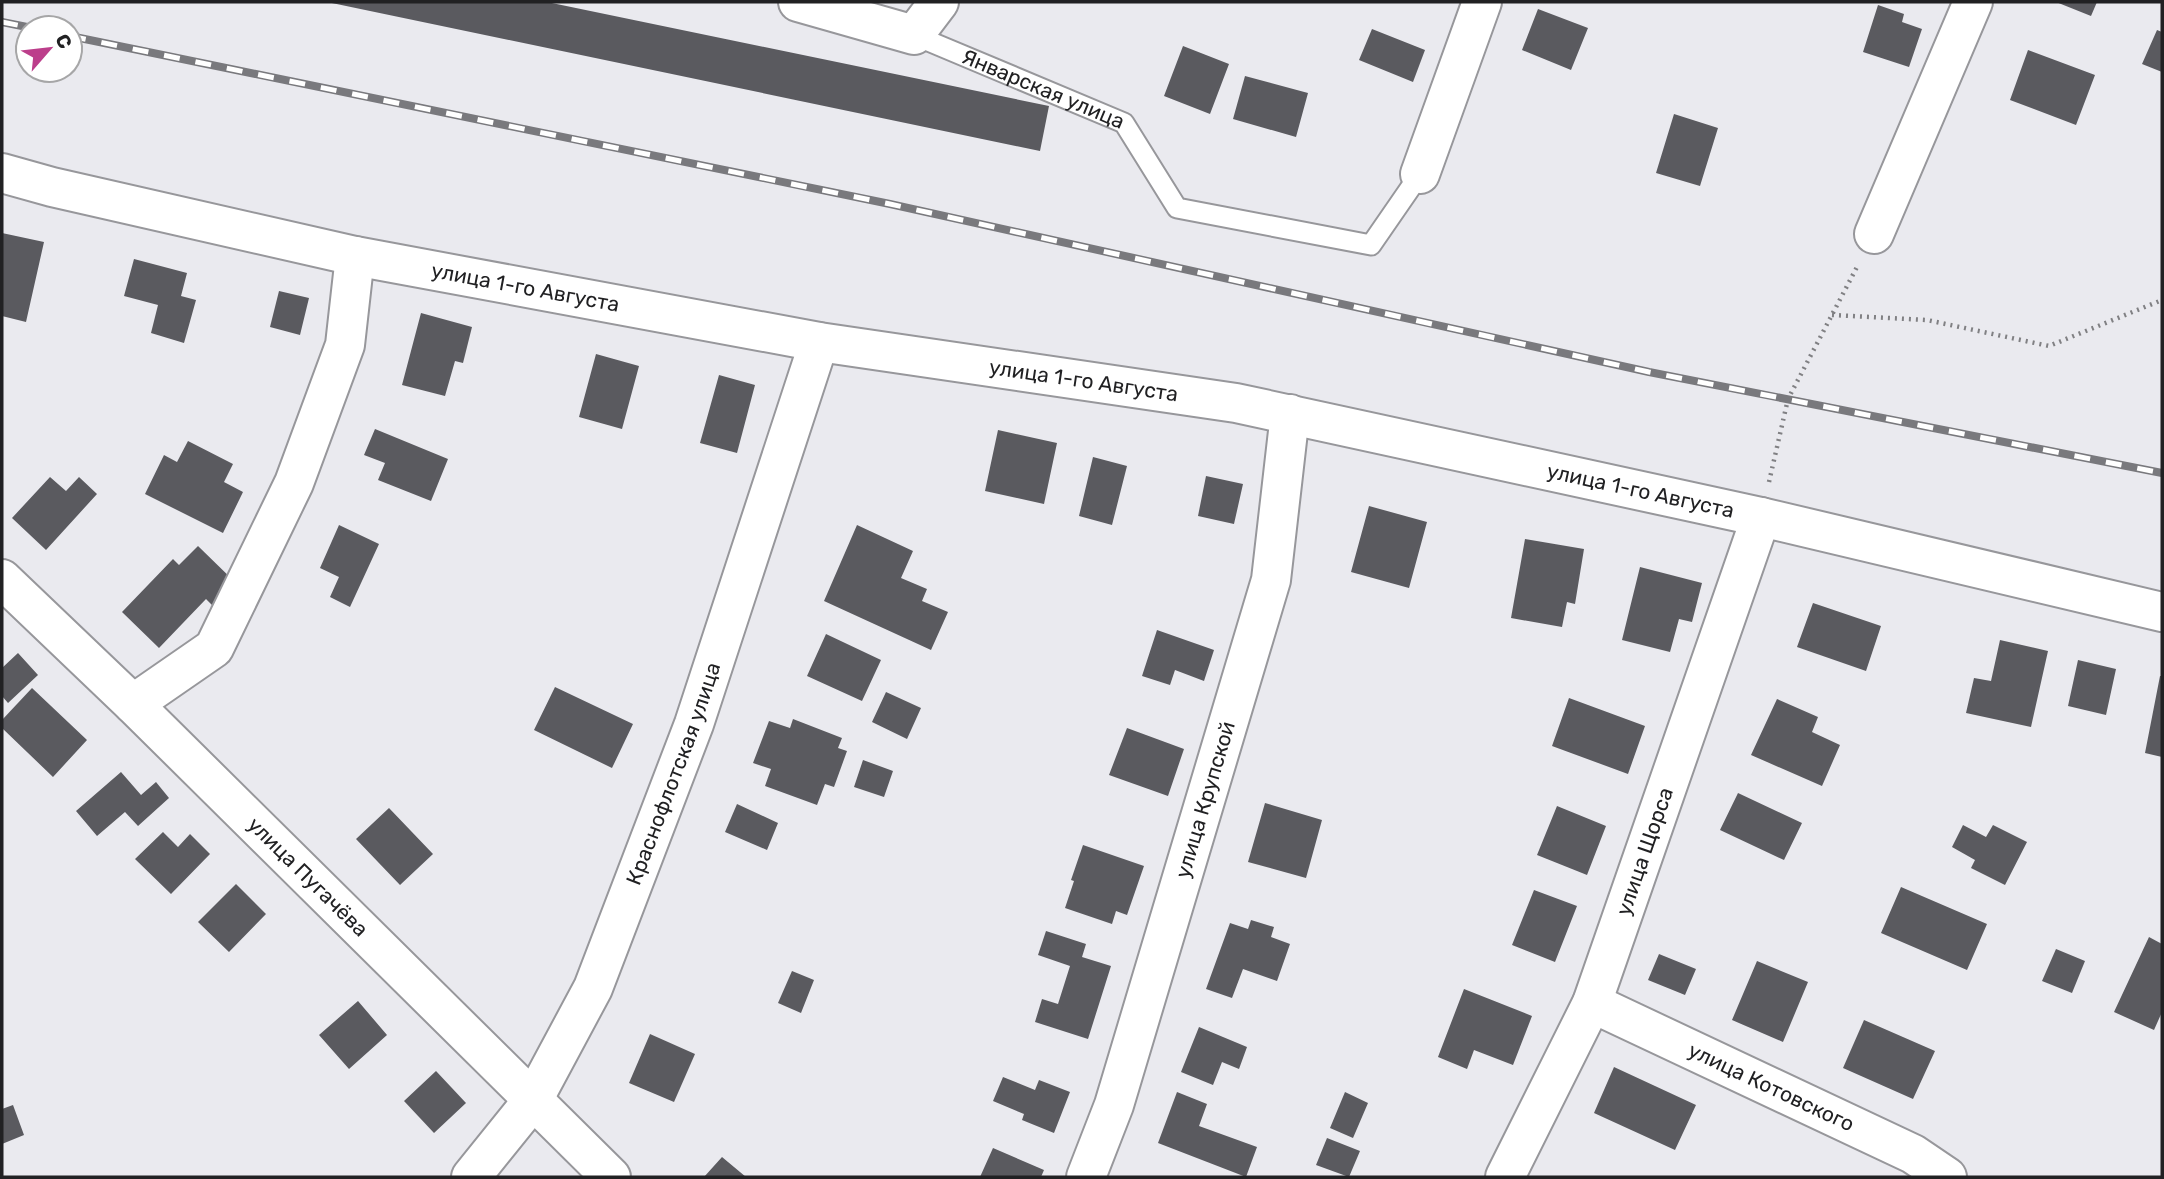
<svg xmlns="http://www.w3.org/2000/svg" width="2164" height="1179" viewBox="0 0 2164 1179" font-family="Rubik,sans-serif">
  <rect width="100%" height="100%" fill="#eaeaef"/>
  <!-- building -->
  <path fill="#5a5a5f" d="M327 2H547L1049 106 1040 151Z
    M2056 2H2097L2091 16Z
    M1878 5 1904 14 1902 22 1922 29 1909 67 1863 52Z
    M1538 9 1588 28 1571 70 1522 50Z
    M1372 29 1425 50 1413 82 1359 60Z
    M2157 30 2162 32V72L2142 64Z
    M1183 46 1229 64 1210 114 1164 96Z
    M2028 50 2095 75 2076 125 2010 100Z
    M1245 76 1308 93 1296 137 1233 119Z
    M1674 114 1718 128 1700 186 1656 173Z
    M2 233 44 242 26 322 2 316Z
    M134 259 187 273 181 296 196 300 184 343 151 333 158 305 124 296Z
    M279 291 309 298 300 335 270 327Z
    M421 313 472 327 463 363 455 361 445 396 402 385Z
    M596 354 639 366 622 429 579 417Z
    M719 375 755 385 737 453 700 443Z
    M375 429 448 459 431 501 378 480 385 463 364 455Z
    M998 430 1057 443 1044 504 985 491Z
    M188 441 233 464 224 482 243 492 223 533 145 494 164 455 177 462Z
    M1093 457 1127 466 1112 525 1079 516Z
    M1206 476 1243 484 1234 524 1198 516Z
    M50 477 66 491 79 477 97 494 46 550 12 518Z
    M1369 506 1427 522 1409 588 1351 572Z
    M339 525 379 544 350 607 330 597 339 577 320 568Z
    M857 525 913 551 901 578 927 589 922 601 948 612 931 650 824 601Z
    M1525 539 1584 549 1575 604 1567 602 1562 627 1511 618Z
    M198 546 238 585 215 608 206 599 159 648 122 612 173 559 179 565Z
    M1640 567 1702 583 1692 622 1679 619 1670 652 1622 640Z
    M1813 603 1881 626 1866 671 1797 647Z
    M1157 630 1214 650 1204 681 1175 670 1170 685 1142 676Z
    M826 634 881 660 862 701 807 676Z
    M2000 640 2048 651 2031 727 1966 713 1974 678 1991 681Z
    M18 653 38 675 8 703 2 696V668Z
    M2078 660 2116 669 2106 715 2068 706Z
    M2160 676H2162V757L2145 753Z
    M555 687 633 724 612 768 534 730Z
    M32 688 87 740 53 777 2 728V720Z
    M886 692 921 708 907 739 872 722Z
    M1569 698 1645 726 1628 774 1552 746Z
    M1777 699 1818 717 1812 732 1840 745 1822 786 1751 755Z
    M793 719 842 738 838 748 847 751 834 787 825 784 817 805 765 786 771 769 753 763 769 721 790 728Z
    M1127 728 1184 749 1168 796 1109 775Z
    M863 760 893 771 884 797 854 787Z
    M121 772 141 795 156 782 169 798 138 826 125 812 97 836 76 811Z
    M1738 793 1802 823 1784 860 1720 830Z
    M1265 803 1322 820 1306 878 1248 862Z
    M737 804 778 823 767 850 725 832Z
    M1557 806 1606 826 1587 875 1537 855Z
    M389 808 433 854 400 885 356 839Z
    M1963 825 1986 837 1993 825 2027 842 2005 885 1971 868 1975 860 1952 847Z
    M163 832 178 847 190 834 210 854 171 894 135 859Z
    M1083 845 1144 866 1127 915 1116 911 1112 924 1065 908 1074 881 1071 880Z
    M236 884 266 914 229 952 198 922Z
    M1901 887 1987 924 1967 970 1881 933Z
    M1534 890 1577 906 1555 962 1512 945Z
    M1251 920 1274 927 1271 937 1290 944 1277 981 1243 969 1232 998 1206 989 1230 923 1248 929Z
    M1046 931 1086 944 1082 957 1111 966 1088 1039 1035 1022 1042 999 1058 1004 1070 966 1038 955Z
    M2149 937 2162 944V1012L2154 1030 2114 1012Z
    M2056 949 2085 961 2072 993 2042 981Z
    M1659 954 1696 969 1685 995 1648 980Z
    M1757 961 1808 982 1783 1042 1732 1020Z
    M792 971 814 980 801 1013 778 1003Z
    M1464 989 1532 1016 1513 1065 1474 1050 1467 1069 1438 1057Z
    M358 1001 387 1035 349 1069 319 1035Z
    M1864 1020 1935 1051 1913 1099 1843 1068Z
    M1199 1027 1247 1047 1239 1069 1222 1062 1213 1085 1181 1072Z
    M650 1034 695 1054 674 1102 629 1083Z
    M1614 1067 1696 1105 1675 1150 1594 1113Z
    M436 1071 466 1103 434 1133 404 1101Z
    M1003 1077 1035 1090 1039 1080 1070 1092 1054 1133 1022 1120 1024 1114 993 1101Z
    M1177 1092 1207 1104 1199 1126 1257 1147 1246 1177 1158 1143Z
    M1345 1092 1368 1103 1353 1138 1330 1128Z
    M13 1105 24 1135 2 1144V1109Z
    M1327 1138 1360 1151 1349 1177 1316 1165Z
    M993 1148 1044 1170 1041 1177H980Z
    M722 1157 746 1177H704Z"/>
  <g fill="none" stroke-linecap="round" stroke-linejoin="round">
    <defs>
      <g id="lane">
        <path id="s1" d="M914 35 1124 123 1177 208 1371 245 1420 174"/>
      </g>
      <g id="street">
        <path d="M798 2 914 35 939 2"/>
        <path id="s2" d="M2 173 52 187 355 256 819 342 1236 403 1761 517 2162 612"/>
        <path d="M1420 174 1482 2"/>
        <path d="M1874 234 1973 2"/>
        <path d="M133 704 214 648 294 483 345 345 355 256"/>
        <path id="s3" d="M1592 1003 1913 1154 1947 1177"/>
        <path id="s4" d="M471 1177 533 1100 593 988 694 724 819 342"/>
        <path id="s5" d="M1086 1177 1114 1105 1271 580 1290 414"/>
        <path id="s6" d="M1505 1177 1592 1003 1761 517"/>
      </g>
      <g id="secondary">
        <path id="s7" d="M2 579 133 704 611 1177"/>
      </g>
    </defs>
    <!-- lane casing -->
    <use href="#lane" stroke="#97979b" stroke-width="23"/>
    <!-- street casing -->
    <use href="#street" stroke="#97979b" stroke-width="42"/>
    <!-- secondary casing -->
    <use href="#secondary" stroke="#97979b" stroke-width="42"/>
    <!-- path -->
    <path stroke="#808083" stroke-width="4.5" stroke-dasharray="2 5" stroke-linecap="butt" d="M1832 315 1927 320 2049 346 2162 300
      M1769 482 1788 399 1858 265"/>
    <!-- lane -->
    <use href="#lane" stroke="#fff" stroke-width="19"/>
    <!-- street -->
    <use href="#street" stroke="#fff" stroke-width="38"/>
    <!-- secondary -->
    <use href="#secondary" stroke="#fff" stroke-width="38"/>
    <defs>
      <path id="rail" d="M2 22 32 28
        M70 36 890 204 1649 372 2162 473"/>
    </defs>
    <!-- rail casing -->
    <use href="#rail" stroke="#79797d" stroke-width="8"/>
    <!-- rail -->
    <use href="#rail" stroke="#fff" stroke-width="5" stroke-dasharray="16" stroke-linecap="butt"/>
  </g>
  <g text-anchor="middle" stroke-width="7" stroke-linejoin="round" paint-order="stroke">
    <!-- street labels -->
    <g font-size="21" fill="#212123" stroke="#fff">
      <text dy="7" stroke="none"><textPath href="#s1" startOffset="140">Январская улица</textPath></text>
      <text dy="7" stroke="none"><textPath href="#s2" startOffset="536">улица 1-го Августа</textPath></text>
      <text dy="7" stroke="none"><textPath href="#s2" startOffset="1102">улица 1-го Августа</textPath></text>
      <text dy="7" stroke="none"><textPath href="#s2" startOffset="1670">улица 1-го Августа</textPath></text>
      <text dy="7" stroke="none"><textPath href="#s4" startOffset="455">Краснофлотская улица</textPath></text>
      <text dy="7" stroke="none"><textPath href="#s5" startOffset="396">улица Крупской</textPath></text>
      <text dy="7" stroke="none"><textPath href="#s6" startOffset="355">улица Щорса</textPath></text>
      <text dy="7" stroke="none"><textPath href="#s7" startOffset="427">улица Пугачёва</textPath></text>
      <text dy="7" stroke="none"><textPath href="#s3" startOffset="198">улица Котовского</textPath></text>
    </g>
  </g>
  <!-- border -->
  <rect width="2164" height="1179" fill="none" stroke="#212123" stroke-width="7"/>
  <!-- north arrow -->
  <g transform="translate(49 49) rotate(62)"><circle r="33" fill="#ffffff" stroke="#a6a6a7" stroke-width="2"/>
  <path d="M0-5L12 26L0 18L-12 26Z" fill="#bc3e8b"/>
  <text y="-10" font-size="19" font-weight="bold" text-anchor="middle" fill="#212123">С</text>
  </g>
</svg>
